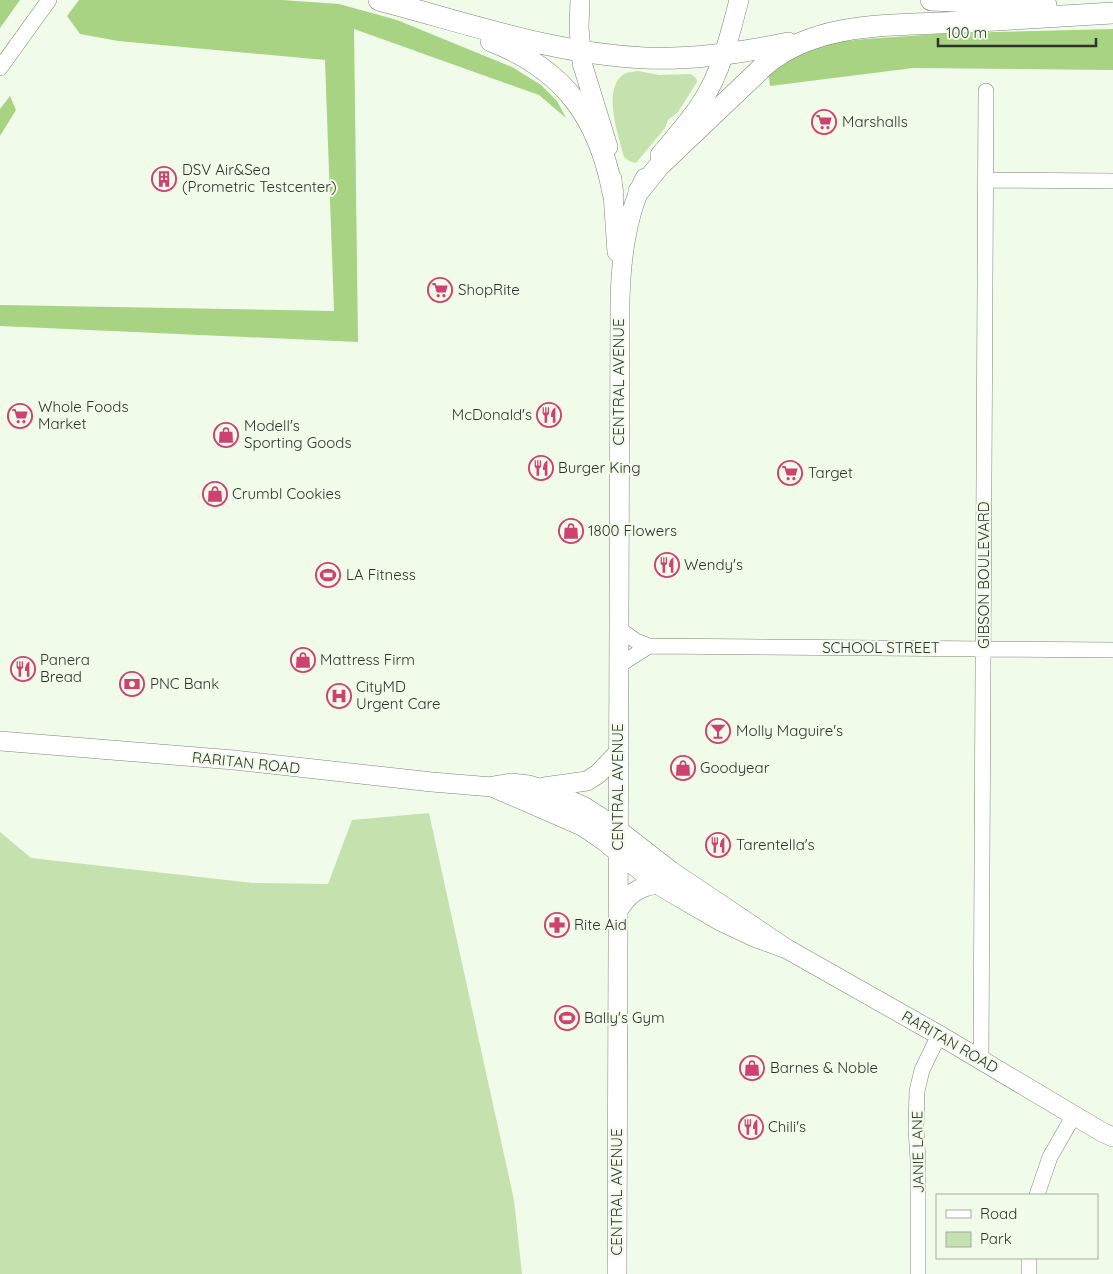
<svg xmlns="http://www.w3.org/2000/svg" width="1113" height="1274" viewBox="0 0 1113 1274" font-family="Quicksand,sans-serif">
  <rect width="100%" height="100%" fill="#f1fbea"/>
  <!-- green -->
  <path fill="#c4e1ae" d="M638 71 659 75 691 74 696 78 697 82 678 112 668 120 665 128 636 163 629 161 624 157C619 136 600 86 626 73 629 72 634 72 638 71Z
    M429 813 514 1200 522 1274H0V832L31 858 253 883 328 884 352 820Z"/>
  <!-- forest -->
  <path fill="#a7d382" d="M0 0H20L0 28Z
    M79 0H282L339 4 397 20 512 67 541 85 557 101 566 118 539 95 354 29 358 342 0 326V305L334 311 325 60 118 41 80 34 67 16Z
    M1113 29V70L913 68 770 86 768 70 807 45 866 39 953 33Z
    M10 96 16 110 0 136V109Z"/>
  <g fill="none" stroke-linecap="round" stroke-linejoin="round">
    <defs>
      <path id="minor" d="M0 68 49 0
        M987 180 1113 181
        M618 628 636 641 649 646 1113 650
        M618 666 649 646
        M981 1059 986 91
        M1037 1195 1050 1157 1074 1115
        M1029 1258V1274
        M918 1274V1160L916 1129 917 1091 922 1070 939 1035"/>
      <path id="major" d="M580 0 579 28 582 63 608 147
        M660 155C675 137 691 120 703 100 722 70 730 34 739 0
        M612 179 617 252
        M0 741 234 760 432 782 492 787 582 826 604 841 657 884 672 893 722 922 754 937 787 949
        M493 786 511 783 529 785 548 791 583 806 608 822 671 871 787 949 939 1035 1102 1132 1113 1137
        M544 787 587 781 598 774 617 754
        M618 911C628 894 638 887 657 884
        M617 1274 620 300C621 259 626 215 645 178"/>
      <path id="highway" d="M379 0C467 23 554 54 645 58 694 60 741 53 788 43
        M931 0 1046 5
        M491 41C564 69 599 118 613 193
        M639 191 659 166 765 65C818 20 896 26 961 22 1012 19 1062 16 1113 13"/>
    </defs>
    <!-- minor casing -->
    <use href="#minor" stroke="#7c8576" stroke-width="16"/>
    <!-- major casing -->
    <use href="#major" stroke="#7c8576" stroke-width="20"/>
    <!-- highway casing -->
    <use href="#highway" stroke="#7c8576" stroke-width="22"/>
    <!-- minor -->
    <use href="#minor" stroke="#fff" stroke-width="15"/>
    <!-- major -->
    <use href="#major" stroke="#fff" stroke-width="19"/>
    <!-- highway -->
    <use href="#highway" stroke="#fff" stroke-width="21"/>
  </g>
  <!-- icons -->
  <defs>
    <symbol id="supermarket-ring" viewBox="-11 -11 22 22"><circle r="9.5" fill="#f1fbea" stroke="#ce4272" stroke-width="1.5"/><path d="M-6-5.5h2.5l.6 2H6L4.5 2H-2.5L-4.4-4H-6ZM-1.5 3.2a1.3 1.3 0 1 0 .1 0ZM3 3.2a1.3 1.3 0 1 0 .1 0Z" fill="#ce4272"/></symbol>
    <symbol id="building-ring" viewBox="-11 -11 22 22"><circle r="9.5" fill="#f1fbea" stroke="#ce4272" stroke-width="1.5"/><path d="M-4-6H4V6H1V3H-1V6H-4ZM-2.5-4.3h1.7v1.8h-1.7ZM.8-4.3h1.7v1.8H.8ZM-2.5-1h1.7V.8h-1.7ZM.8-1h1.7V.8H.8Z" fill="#ce4272"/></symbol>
    <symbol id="restaurant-ring" viewBox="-11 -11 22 22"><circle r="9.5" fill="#f1fbea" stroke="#ce4272" stroke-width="1.5"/><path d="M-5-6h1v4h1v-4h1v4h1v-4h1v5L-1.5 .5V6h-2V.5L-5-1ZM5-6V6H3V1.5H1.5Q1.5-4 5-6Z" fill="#ce4272"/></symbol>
    <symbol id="shop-ring" viewBox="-11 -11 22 22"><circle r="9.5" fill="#f1fbea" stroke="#ce4272" stroke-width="1.5"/><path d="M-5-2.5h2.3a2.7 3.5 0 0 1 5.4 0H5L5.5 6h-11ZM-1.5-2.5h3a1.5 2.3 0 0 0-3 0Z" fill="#ce4272"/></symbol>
    <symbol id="stadium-ring" viewBox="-11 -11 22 22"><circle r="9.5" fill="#f1fbea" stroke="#ce4272" stroke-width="1.5"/><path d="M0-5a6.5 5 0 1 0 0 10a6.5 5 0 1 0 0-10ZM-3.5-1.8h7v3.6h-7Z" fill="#ce4272"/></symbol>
    <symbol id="bank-ring" viewBox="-11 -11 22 22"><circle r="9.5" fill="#f1fbea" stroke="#ce4272" stroke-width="1.5"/><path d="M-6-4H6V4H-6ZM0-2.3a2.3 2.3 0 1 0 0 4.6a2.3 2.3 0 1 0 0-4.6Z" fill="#ce4272"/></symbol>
    <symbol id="hospital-ring" viewBox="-11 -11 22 22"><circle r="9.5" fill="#f1fbea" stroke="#ce4272" stroke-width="1.5"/><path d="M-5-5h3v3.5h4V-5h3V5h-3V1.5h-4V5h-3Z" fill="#ce4272"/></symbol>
    <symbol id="bar-ring" viewBox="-11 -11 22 22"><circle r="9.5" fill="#f1fbea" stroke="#ce4272" stroke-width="1.5"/><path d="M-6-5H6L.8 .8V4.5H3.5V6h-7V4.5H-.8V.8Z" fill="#ce4272"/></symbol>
    <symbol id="pharmacy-ring" viewBox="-11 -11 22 22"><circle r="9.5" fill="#f1fbea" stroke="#ce4272" stroke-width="1.5"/><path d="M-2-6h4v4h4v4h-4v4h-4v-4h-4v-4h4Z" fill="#ce4272"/></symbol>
  </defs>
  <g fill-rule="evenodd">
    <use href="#supermarket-ring" x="810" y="108" width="28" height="28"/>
    <use href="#building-ring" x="150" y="165" width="28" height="28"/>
    <use href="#supermarket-ring" x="426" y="276" width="28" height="28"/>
    <use href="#restaurant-ring" x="535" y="401" width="28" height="28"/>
    <use href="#supermarket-ring" x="6" y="402" width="28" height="28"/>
    <use href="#shop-ring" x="212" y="421" width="28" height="28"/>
    <use href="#restaurant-ring" x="527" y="454" width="28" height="28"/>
    <use href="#supermarket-ring" x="776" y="459" width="28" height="28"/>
    <use href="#shop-ring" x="201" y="480" width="28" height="28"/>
    <use href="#shop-ring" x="557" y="517" width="28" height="28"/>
    <use href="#restaurant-ring" x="653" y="551" width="28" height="28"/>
    <use href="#stadium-ring" x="314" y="561" width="28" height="28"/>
    <use href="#shop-ring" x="289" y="646" width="28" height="28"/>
    <use href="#restaurant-ring" x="9" y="655" width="28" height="28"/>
    <use href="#bank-ring" x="118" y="670" width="28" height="28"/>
    <use href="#hospital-ring" x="325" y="682" width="28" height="28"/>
    <use href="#bar-ring" x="704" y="717" width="28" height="28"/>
    <use href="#shop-ring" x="669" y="754" width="28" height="28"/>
    <use href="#restaurant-ring" x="704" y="831" width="28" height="28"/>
    <use href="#pharmacy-ring" x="543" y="911" width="28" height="28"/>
    <use href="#stadium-ring" x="553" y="1004" width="28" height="28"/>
    <use href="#shop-ring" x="738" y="1054" width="28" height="28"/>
    <use href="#restaurant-ring" x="737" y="1113" width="28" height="28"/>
  </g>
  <g text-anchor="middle" stroke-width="4" stroke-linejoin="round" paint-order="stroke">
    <!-- poi labels -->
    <g font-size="15" fill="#2e322c" stroke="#f1fbea" text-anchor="start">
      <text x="842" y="127">Marshalls</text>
      <text x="182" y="175">DSV Air&amp;Sea<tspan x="182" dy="17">(Prometric Testcenter)</tspan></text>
      <text x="458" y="295">ShopRite</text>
      <text x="38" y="412">Whole Foods<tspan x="38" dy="17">Market</tspan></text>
      <text x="532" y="420" text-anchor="end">McDonald's</text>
      <text x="244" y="431">Modell's<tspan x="244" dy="17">Sporting Goods</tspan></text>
      <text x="558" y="473">Burger King</text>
      <text x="808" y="478">Target</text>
      <text x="232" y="499">Crumbl Cookies</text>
      <text x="588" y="536">1800 Flowers</text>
      <text x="684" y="570">Wendy's</text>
      <text x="346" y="580">LA Fitness</text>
      <text x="40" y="665">Panera<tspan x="40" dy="17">Bread</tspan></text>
      <text x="320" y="665">Mattress Firm</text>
      <text x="150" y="689">PNC Bank</text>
      <text x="356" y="692">CityMD<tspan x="356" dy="17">Urgent Care</tspan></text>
      <text x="736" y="736">Molly Maguire's</text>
      <text x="700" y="773">Goodyear</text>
      <text x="736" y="850">Tarentella's</text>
      <text x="574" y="930">Rite Aid</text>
      <text x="584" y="1023">Bally's Gym</text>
      <text x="770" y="1073">Barnes &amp; Noble</text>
      <text x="768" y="1132">Chili's</text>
    </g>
    <!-- street labels -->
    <g font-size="15" fill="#2e322c" stroke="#f1fbea">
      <text transform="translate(619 382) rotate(-90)" y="5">CENTRAL AVENUE</text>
      <text transform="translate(984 575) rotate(-90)" y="5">GIBSON BOULEVARD</text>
      <text x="881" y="653">SCHOOL STREET</text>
      <text transform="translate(246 763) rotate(6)" y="5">RARITAN ROAD</text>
      <text transform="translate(618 787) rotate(-90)" y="5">CENTRAL AVENUE</text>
      <text transform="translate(950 1042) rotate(30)" y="5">RARITAN ROAD</text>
      <text transform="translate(918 1152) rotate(-91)" y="5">JANIE LANE</text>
      <text transform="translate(617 1192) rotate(-90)" y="5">CENTRAL AVENUE</text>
    </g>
  </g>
  <!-- legend -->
  <rect x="936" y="1194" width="162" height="65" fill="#f1fbea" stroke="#a3ab9e"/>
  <rect x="946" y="1210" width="25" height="8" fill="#ffffff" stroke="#a3ab9e"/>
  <text x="980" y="1219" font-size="15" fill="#2e322c">Road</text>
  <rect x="946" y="1232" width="25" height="15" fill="#c4e1ae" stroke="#a3ab9e"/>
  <text x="980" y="1244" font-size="15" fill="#2e322c">Park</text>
  <!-- scale -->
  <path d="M938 38v8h158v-8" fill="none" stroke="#2e322c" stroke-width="2.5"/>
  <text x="946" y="38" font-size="15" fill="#2e322c" stroke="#f1fbea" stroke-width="4" paint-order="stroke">100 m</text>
</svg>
